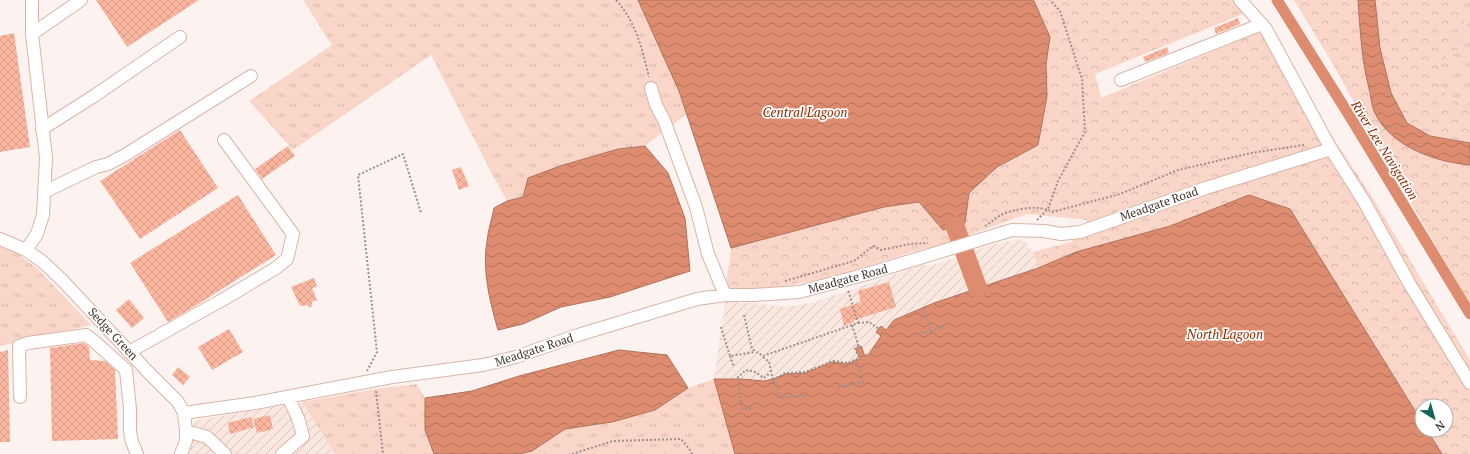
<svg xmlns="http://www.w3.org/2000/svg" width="1470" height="454" viewBox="0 0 1470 454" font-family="'PT Serif',serif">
  <defs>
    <pattern id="industrial-furrows" width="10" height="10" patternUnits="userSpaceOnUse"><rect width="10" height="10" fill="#fae7e0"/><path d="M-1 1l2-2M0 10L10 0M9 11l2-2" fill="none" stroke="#d8c7c0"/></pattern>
    <pattern id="grass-tufts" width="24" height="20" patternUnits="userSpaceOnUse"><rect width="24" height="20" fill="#fad6c9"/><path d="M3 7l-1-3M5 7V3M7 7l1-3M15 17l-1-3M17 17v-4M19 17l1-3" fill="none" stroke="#d8b8ad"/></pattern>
    <pattern id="forest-crowns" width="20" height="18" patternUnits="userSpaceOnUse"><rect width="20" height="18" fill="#fad6c9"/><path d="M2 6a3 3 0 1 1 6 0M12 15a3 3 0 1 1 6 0" fill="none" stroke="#d8b8ad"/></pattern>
    <pattern id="water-waves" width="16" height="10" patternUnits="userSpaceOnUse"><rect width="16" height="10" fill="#de8c70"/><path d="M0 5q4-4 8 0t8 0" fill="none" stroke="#b6735c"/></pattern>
    <pattern id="building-cross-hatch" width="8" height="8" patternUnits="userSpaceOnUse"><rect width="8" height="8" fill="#fbb69f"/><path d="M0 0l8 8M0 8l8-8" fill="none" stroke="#d89d89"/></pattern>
  </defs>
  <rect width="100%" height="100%" fill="#fcf3f1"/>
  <!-- industrial -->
  <path fill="url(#industrial-furrows)" d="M1024 239 1033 252 1038 268 978 289 881 336 868 354 860 359 847 364 836 362 805 373 786 374 773 380 764 381 741 379H714L725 302 755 303 786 307 815 302 922 265 930 266 998 243Z
    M302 402 335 454H188L192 443 194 421Z"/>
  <!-- grass -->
  <path fill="url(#grass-tufts)" d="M303 0H638L679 91 687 114 645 146 617 149 560 166 528 178 523 197 507 201 493 176 431 55 293 150 249 101 332 45Z
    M1452 0H1470V106L1448 97 1437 80 1440 62 1461 47 1467 26Z
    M0 240 38 269 91 325 0 346Z
    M714 379 735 454H519L532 451 565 429 612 422 655 410 688 388Z
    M417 384 425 398V430L434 454H335L302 402 381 388Z"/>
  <!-- forest -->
  <path fill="url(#forest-crowns)" d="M1032 0H1238L1248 12 1095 74 1101 98 1262 31 1371 195 1470 360V454H1442L1427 430H1446V406H1422V422L1290 210 1170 226 1076 252 1038 268 1033 252 1071 242 1088 220 1027 214 941 245 912 252 833 277 760 291 725 295 731 248 884 207 919 202 943 230 965 223 969 193 997 167 1038 145 1047 96 1046 64 1050 37 1034 1Z
    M1294 0H1358L1366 80 1374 111 1454 164 1470 165V304L1382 153 1331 61Z
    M1375 0H1452L1467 26 1461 47 1440 62 1437 79 1448 97 1470 106V143L1430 136 1407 123 1391 93 1380 48Z"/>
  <!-- water -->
  <path fill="url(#water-waves)" stroke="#b0725c" d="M638 0H1032L1034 1 1050 37 1046 64 1047 96 1038 145 997 167 969 193 965 223 943 230 919 202 884 207 731 248 679 91Z
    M1358 0H1375L1380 48 1391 93 1407 123 1430 136 1470 143V165C1435 162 1389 146 1374 111 1372 106 1371 99 1370 93 1362 63 1360 31 1358 0Z
    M645 146 668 173 685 218 690 271 610 297 561 307 523 324 498 330C490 302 482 271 487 241 488 230 492 219 494 208L507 201 523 197 528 178 560 166 618 149Z
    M1249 195 1290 209 1422 422V430H1427L1442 454H735L714 379H741L764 381 773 379 786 374 805 373 832 362 847 364 860 359 856 349 861 346 865 356 869 354 881 336 876 332 881 326 886 330 894 320 934 303 1038 268 1076 252 1170 226Z
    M619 350 667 355 688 388 655 410 612 422 565 429 532 451 519 454H434L425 430V398L472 391 519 376Z"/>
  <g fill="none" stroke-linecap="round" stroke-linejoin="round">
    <!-- canal -->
    <path stroke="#de8c70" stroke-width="11" d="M1277 0 1349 115 1470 314"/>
    <!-- river -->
    <path stroke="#de8c70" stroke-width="19" d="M955 226 978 289"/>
  </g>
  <!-- building -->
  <path fill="url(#building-cross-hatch)" d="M96 0H199L127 47Z
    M1238 18 1240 24 1216 34 1214 28Z
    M14 33 30 147 0 152V36Z
    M1167 47 1169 53 1145 62 1143 57Z
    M180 130 218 188 140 239 100 181Z
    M288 146 295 156 262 179 255 169Z
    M461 167 469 186 459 190 452 170Z
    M238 195 276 255 192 308 168 322 130 263Z
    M314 278 317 287 312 288 317 300 312 302 311 308 306 305 300 306 291 287Z
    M889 282 896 307 854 320V322L844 326 840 309 861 302 858 291Z
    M129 299 144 318 132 328 116 310Z
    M229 329 243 352 212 370 198 347Z
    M84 343 89 347 90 360 105 361 115 370 118 439 52 441 50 348Z
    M8 350 10 442H0V352Z
    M178 367 190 377 183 385 172 375Z
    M270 415 273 429 257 433 253 419Z
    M251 417 254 427 230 434 228 423Z"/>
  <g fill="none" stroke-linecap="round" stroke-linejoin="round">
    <defs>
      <path id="minor" d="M1240 0 1266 29 1331 149 1365 203 1409 283 1470 383
        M32 34 81 0
        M1121 80 1262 24
        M651 88 656 105 664 120 696 207 708 254 725 295
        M42 129 94 96 180 37
        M44 192 96 167 108 164 125 155 251 76
        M0 239 26 250 43 262 63 281 149 373 178 402 184 413 186 431V441L181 454
        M26 250 37 234 43 215 46 158 32 34V0
        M129 352 224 299 276 268 287 259 293 234 224 140
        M20 397 19 346 28 343 86 335 95 342 126 370 130 409V431L132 442 137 454
        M184 413 255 403 392 377 483 365 516 357 578 335 697 299 725 295H754L799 292 867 274 1012 230 1044 231 1061 234 1080 232 1206 188 1331 149
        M186 431 207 437 225 454
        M282 454 303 436 298 418 288 397"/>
    </defs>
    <!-- minor casing -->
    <use href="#minor" stroke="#dab4a7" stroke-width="14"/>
    <!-- path -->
    <path stroke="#9c908c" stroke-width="2" stroke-dasharray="2 2" stroke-linecap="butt" d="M616 0C636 22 642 49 649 77
      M1037 220 1048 209 1058 181 1085 132 1082 79 1060 11 1050 0
      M985 226C991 223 995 218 1001 215 1013 209 1041 204 1052 212L1120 194 1178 170 1251 153 1304 145
      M785 281 854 261 873 246 881 250 910 244 928 243
      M744 315 752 349 763 356 858 323 848 290
      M858 323 869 322 879 329
      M852 325 859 347
      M721 327 730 356 755 352
      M931 331 946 325
      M918 334 931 331 923 307
      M730 356 734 367
      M763 357 769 362 773 380 781 398 793 396H806
      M367 371 377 352 358 175 403 154 421 213
      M773 380 785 373 805 372 833 361 848 363 859 358 855 348 858 346
      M838 387 863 382 856 359
      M376 391 383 454
      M755 408 742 409 738 377 746 370 755 372 764 378 769 374
      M572 454 613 441 681 439 690 450 692 454"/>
    <!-- minor -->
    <use href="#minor" stroke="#fff" stroke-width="12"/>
  </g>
  <g text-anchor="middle" stroke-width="3.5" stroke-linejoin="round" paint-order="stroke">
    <!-- street labels -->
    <g font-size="12" fill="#43342f" stroke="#fff">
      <text transform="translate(1159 204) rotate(-19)" y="4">Meadgate Road</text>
      <text transform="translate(848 279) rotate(-15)" y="4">Meadgate Road</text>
      <text transform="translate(113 334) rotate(47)" y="4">Sedge Green</text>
      <text transform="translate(534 350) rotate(-18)" y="4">Meadgate Road</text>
    </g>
    <!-- water labels -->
    <g font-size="13" font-style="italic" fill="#8c2c00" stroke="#fff">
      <text x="805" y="117">Central Lagoon</text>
      <text transform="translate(1385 150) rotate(58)" y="5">River Lee Navigation</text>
      <text x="1225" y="339">North Lagoon</text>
    </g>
  </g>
  <!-- north arrow -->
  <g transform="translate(1434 418) rotate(143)"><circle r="19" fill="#ffffff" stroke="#b4aeac"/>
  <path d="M0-3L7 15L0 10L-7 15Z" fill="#14625e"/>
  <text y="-6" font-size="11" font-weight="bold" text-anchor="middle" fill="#43342f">N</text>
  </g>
</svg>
